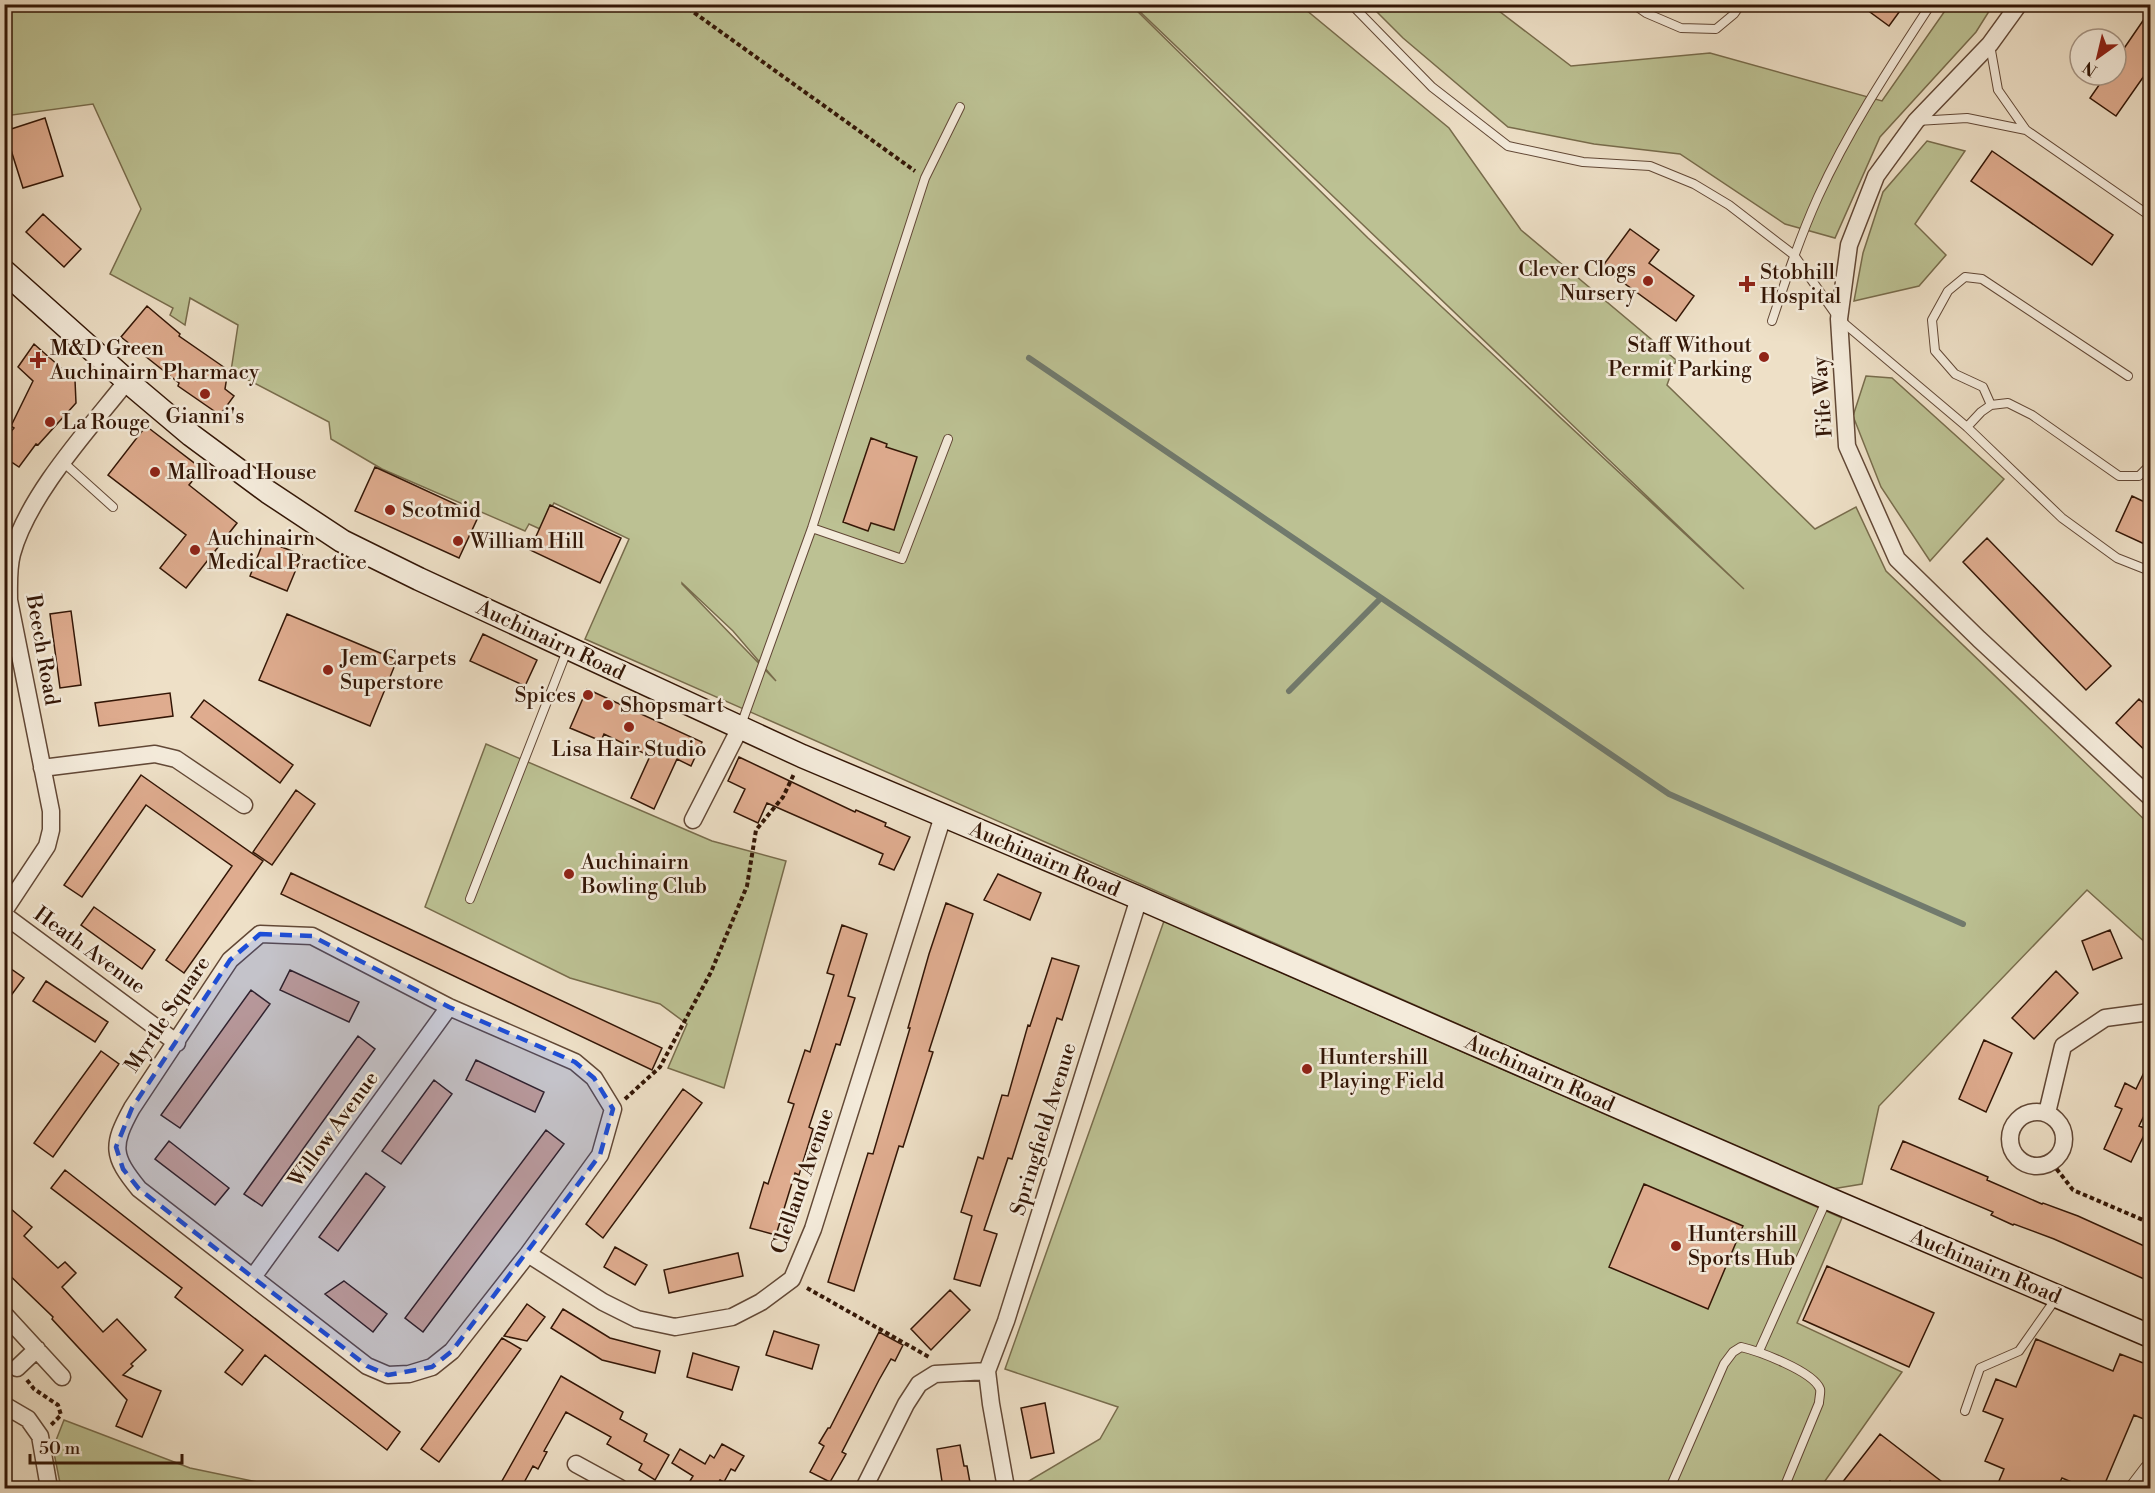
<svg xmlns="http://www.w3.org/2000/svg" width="2155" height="1493" viewBox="0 0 2155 1493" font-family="'Libre Bodoni',serif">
  <rect width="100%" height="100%" fill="#eee0c7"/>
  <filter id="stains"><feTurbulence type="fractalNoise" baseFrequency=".00333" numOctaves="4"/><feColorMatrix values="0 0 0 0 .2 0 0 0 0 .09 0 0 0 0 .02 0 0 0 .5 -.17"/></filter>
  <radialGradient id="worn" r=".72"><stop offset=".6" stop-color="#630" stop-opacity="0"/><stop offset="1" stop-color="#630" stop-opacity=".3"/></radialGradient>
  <!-- green -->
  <path fill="#bcc193" stroke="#786c4c" stroke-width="1.5" fill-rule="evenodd" d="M4 5H1131L1368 238 1744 589 1133 5H1300L1449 128 1521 230 1676 360 1667 385 1815 529 1856 507 1886 571 2150 825V943L2148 945 2087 890 1879 1106 1862 1184 1832 1189 585 639 629 539 554 503 540 529 529 524 525 531 382 469 331 439 329 422 231 371 238 325 190 298 185 325 170 315 173 308 110 274 141 209 93 104 5 116ZM682 583 733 631 776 681 682 584Z
    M1370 5H1491L1571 66 1710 53 1882 101 1949 5H1993L1976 32 1880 137 1835 238 1785 224 1680 154 1594 144 1508 127 1403 38Z
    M1927 141 1965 151 1915 224 1946 255 1919 286 1854 301 1863 253 1883 192Z
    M1866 376 1892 378 2004 479 1930 561 1881 487 1853 416Z
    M486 744 712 841 786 861 724 1088 668 1068 687 1024 660 1004 570 978 425 907Z
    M1164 921 1842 1218 1797 1323 1902 1372 1820 1488H1017L1100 1439 1118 1407 1005 1369Z
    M64 1420 190 1468 286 1488H61L53 1448Z"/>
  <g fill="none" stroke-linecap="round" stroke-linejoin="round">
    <!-- stream -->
    <path stroke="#717a6d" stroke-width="6" d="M1029 358 1669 794 1963 924
      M1289 691 1381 598"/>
  </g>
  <!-- building -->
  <path fill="#dfac8f" stroke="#331606" stroke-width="1.5" d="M1859 4H1905L1889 26Z
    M2151 9V66L2116 116 2090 98 2106 75H2116V60Z
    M45 118 63 176 23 188 5 131Z
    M1992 151 2113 235 2092 265 1971 181Z
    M43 214 81 249 64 267 26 232Z
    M1630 229 1659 250 1649 263 1694 296 1676 321 1602 267Z
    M147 306 180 334 179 336 228 370 225 389 234 396 220 415 178 386 179 383 121 337Z
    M34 344 75 380 76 403 38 445 36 444 19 467 4 457V440L14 428 11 426 33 381 18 367Z
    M146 426 202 469 189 485 237 523 186 588 160 568 186 535 108 475Z
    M871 438 887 444 886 447 917 457 894 530 871 523 868 531 843 522Z
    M375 467 479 515 459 558 355 511Z
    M2132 496 2151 505V547L2116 531Z
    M550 505 621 538 600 583 530 550Z
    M1987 538 2111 666 2086 690 1963 562Z
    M264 540 302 555 287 591 250 576Z
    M71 611 81 685 60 688 50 614Z
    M287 614 397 660 370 726 259 680Z
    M483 634 537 660 525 686 470 661Z
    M587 689 702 742 691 766 677 759 654 809 631 798 650 756 604 734 601 741 570 728Z
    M170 693 173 716 99 726 95 703Z
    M2139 699 2151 710V756L2116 723Z
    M204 700 293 765 280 783 191 717Z
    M739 757 855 812 856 810 886 823 885 826 910 837 894 870 879 864 883 854 767 803 758 823 734 812 745 789 728 781Z
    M141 775 263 861 184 973 166 960 232 866 146 805 82 897 64 885Z
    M296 790 315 804 272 865 253 852Z
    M291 873 662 1048 652 1070 281 894Z
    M998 874 1041 893 1030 920 984 900Z
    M946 903 973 914 929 1051 933 1052 903 1147 899 1146 854 1291 828 1282 868 1153 873 1154 910 1028H908L929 954Z
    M94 907 155 950 142 969 81 925Z
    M842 925 867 934 848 996 855 998 840 1045 836 1044 809 1127 813 1129 799 1175 795 1173 776 1235 750 1228 764 1182 768 1184 794 1104 788 1102 805 1050 810 1052 834 975 827 973Z
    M2110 930 2122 958 2093 970 2082 941Z
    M1052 958 1079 966 1062 1020 1057 1018 1012 1159 1008 1158 984 1230 997 1234 980 1286 954 1279 972 1216 961 1212 978 1157 983 1159 1002 1095 1008 1096 1028 1025 1030 1026Z
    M4 964 24 978 4 1005Z
    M290 970 359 1002 349 1022 280 990Z
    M2056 971 2078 993 2034 1039 2012 1018Z
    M46 981 108 1022 95 1042 33 1001Z
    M251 990 270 1004 180 1128 161 1115Z
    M358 1036 375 1049 262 1206 244 1194Z
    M1984 1040 2012 1053 1986 1112 1959 1099Z
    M101 1051 119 1064 53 1157 34 1143Z
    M2151 1058V1101L2139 1126 2147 1129 2131 1162 2104 1149 2122 1109 2115 1106 2125 1083 2136 1089Z
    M476 1060 544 1092 535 1112 466 1080Z
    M434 1080 452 1094 401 1164 382 1151Z
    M683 1089 702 1103 603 1238 586 1224Z
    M546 1130 564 1144 423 1332 405 1318Z
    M169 1141 229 1188 215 1205 155 1159Z
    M1903 1141 1988 1177 1987 1180 2042 1204 2043 1203 2078 1216 2151 1249V1282L2054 1239 2014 1224 2013 1225 1991 1215 1993 1212 1891 1169Z
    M65 1170 400 1432 387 1450 265 1355 242 1385 225 1372 243 1350 175 1297 182 1288 51 1188Z
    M366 1173 385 1187 338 1251 319 1237Z
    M1644 1184 1743 1226 1708 1309 1609 1267Z
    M4 1203 32 1227 24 1236 58 1268 65 1262 76 1273 62 1287 103 1332 117 1319 146 1350 131 1364 133 1366 123 1375 161 1391 142 1437 116 1426 127 1400 52 1319 53 1317 4 1270Z
    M615 1247 647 1265 635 1285 604 1267Z
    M738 1253 743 1276 669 1293 664 1270Z
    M1827 1266 1934 1313 1909 1367 1803 1320Z
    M344 1281 387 1314 373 1332 325 1294Z
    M950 1290 970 1310 931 1350 911 1329Z
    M527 1304 545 1317 527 1341 504 1336Z
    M563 1309 610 1338 660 1351 655 1373 602 1360 551 1328Z
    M774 1331 819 1345 812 1369 766 1355Z
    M879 1332 903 1345 895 1361 891 1359 879 1380 842 1452 846 1454 830 1482 810 1472 824 1446 819 1443 828 1428H830Z
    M502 1338 521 1349 439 1462 421 1449Z
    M2036 1339 2113 1371 2120 1354 2151 1366V1422L2134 1415 2103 1488H2086L2062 1478 2057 1488H1996L2004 1469 1985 1461 2003 1419 1983 1411 1996 1379 2016 1387Z
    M693 1353 739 1367 732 1390 687 1377Z
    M561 1376 623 1412 620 1419 647 1434 644 1441 669 1455 655 1480 639 1470 642 1464 607 1444 611 1437 566 1412 544 1451 547 1452 538 1469 533 1466 521 1488H498Z
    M1045 1403 1054 1453 1031 1458 1021 1408Z
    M1880 1434 1950 1488H1900L1890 1481 1885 1488H1838Z
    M722 1444 744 1456 735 1471 731 1469 724 1482 720 1480 715 1488H703L690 1481 693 1476 672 1463 680 1449 705 1464 710 1455 714 1458Z
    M960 1445 964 1466H967L971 1488H943L937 1449Z"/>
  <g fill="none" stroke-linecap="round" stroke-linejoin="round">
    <defs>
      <path id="service" d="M1351 4 1432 87 1508 146 1583 162 1650 166 1694 184 1729 205 1794 255 1839 319 1967 427 2062 518 2117 558 2150 571
        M1633 4 1646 13 1681 28 1716 29 1734 14 1741 4
        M1990 45 1998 90 2026 130 2150 216
        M1917 121 1967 118 2026 130
        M1772 321C1786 279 1800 237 1818 197 1849 129 1890 67 1931 4
        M1991 405 1983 387 1955 374 1935 351 1932 320 1948 291 1965 277 1982 279 2128 376
        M1967 427 1981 412 1991 405 2008 403 2032 415 2119 476H2139L2150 465
        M63 462 113 507
        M812 528 902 559 948 439
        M741 725 812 528 925 178 960 107
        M470 899 568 648
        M1759 1351 1827 1199
        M1965 1411 1980 1368 2019 1351 2057 1297
        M1670 1488 1724 1364 1733 1352 1741 1347C1758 1351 1813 1371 1820 1389 1821 1392 1819 1399 1819 1403L1784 1488"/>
      <path id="minor" d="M2019 4 1990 44 1916 121 1876 176 1849 245 1839 319 1847 446 1897 559 1979 639 2150 797
        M42 768 155 754 176 759 244 805
        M693 820 740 728
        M4 911 47 846 51 830V811L9 600C9 585 8 569 12 554 28 495 89 429 127 381
        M4 915 177 1043
        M260 934 312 936 449 1007 575 1062 594 1078 613 1109 600 1155 528 1254 452 1351 432 1367 409 1374 388 1375 367 1366 139 1189C112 1156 111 1146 132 1108L230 960Z
        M2010 1139a27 27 0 1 1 54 0a27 27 0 1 1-54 0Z
        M2047 1113 2063 1046 2105 1018 2150 1012
        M528 1254 603 1302 637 1319 675 1327 732 1317 761 1302 792 1279 813 1229 943 816
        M253 1277 449 1007
        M4 1314 62 1377
        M17 1368 37 1349
        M4 1405 28 1419 40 1436 49 1488
        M576 1464 620 1488
        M864 1488 906 1404 919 1384 935 1374 987 1371
        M1006 1488 991 1404 987 1371 1006 1321 1139 898"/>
      <path id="tertiary" d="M2137 1488 2150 1471"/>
      <path id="secondary" d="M4 271 127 381 191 435 268 492 342 541 419 579 802 756 1139 898 1827 1198 2150 1336"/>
    </defs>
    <!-- service casing -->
    <use href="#service" stroke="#624836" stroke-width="10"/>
    <!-- minor casing -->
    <use href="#minor" stroke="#624836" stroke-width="19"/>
    <!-- tertiary casing -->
    <use href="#tertiary" stroke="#624836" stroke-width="23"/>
    <!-- secondary casing -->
    <use href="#secondary" stroke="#331606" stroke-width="25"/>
    <!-- path -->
    <path stroke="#331606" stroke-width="4" stroke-dasharray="4.5 3" stroke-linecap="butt" d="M682 4 915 171
      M625 1099 660 1067 711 972 747 886 756 830 783 797 794 774
      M2052 1163 2073 1190 2150 1223
      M807 1288 929 1357
      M27 1380 34 1389 58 1405 61 1415 51 1425"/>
    <!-- service -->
    <use href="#service" stroke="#f4ebdb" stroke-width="8"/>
    <!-- minor -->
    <use href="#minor" stroke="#f4ebdb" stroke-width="16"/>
    <!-- tertiary -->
    <use href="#tertiary" stroke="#f4ebdb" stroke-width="21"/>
    <!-- secondary -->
    <use href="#secondary" stroke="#f4ebdb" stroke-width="22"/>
  </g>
  <!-- marked area -->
  <path fill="#1d4ed8" fill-opacity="0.2" stroke="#1d4ed8" stroke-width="4.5" stroke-dasharray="12 8" stroke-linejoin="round" d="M260 934 312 936 449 1007 575 1062 594 1078 613 1109 600 1155 452 1351 432 1367 388 1375 367 1366 139 1189 123 1169 116 1147 132 1108 230 960Z"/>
  <!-- markers -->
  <g fill="#8f2418" stroke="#f4ebdb" stroke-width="2">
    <circle cx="1648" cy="281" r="6"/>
    <path d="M1744 275h6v6h6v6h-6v6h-6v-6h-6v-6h6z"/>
    <circle cx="1764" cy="357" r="6"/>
    <path d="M35 351h6v6h6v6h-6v6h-6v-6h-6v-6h6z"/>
    <circle cx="205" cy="394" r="6"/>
    <circle cx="50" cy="422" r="6"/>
    <circle cx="155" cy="472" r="6"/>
    <circle cx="390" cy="510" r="6"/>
    <circle cx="458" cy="541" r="6"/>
    <circle cx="195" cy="550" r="6"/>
    <circle cx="328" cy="670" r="6"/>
    <circle cx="588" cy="695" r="6"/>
    <circle cx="608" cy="705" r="6"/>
    <circle cx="629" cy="727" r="6"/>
    <circle cx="569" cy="874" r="6"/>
    <circle cx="1307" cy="1069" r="6"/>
    <circle cx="1676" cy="1246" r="6"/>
  </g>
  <g text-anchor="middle" stroke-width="5" stroke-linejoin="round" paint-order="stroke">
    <!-- poi labels -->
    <g font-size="21" fill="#331606" stroke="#f4ebdb" text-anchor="start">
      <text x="1636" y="276" text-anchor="end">Clever Clogs<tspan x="1636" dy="24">Nursery</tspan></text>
      <text x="1760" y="279">Stobhill<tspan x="1760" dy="24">Hospital</tspan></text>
      <text x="1752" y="352" text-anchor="end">Staff Without<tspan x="1752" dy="24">Permit Parking</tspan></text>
      <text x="50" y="355">M&amp;D Green<tspan x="50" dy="24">Auchinairn Pharmacy</tspan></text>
      <text x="205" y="423" text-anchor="middle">Gianni's</text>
      <text x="62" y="429">La Rouge</text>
      <text x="167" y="479">Mallroad House</text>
      <text x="402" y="517">Scotmid</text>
      <text x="207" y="545">Auchinairn<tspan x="207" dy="24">Medical Practice</tspan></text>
      <text x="470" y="548">William Hill</text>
      <text x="340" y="665">Jem Carpets<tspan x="340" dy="24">Superstore</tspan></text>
      <text x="576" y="702" text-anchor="end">Spices</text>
      <text x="620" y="712">Shopsmart</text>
      <text x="629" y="756" text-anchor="middle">Lisa Hair Studio</text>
      <text x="581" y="869">Auchinairn<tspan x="581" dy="24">Bowling Club</tspan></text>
      <text x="1319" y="1064">Huntershill<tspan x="1319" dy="24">Playing Field</tspan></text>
      <text x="1688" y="1241">Huntershill<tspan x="1688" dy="24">Sports Hub</tspan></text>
    </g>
    <!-- street labels -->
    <g font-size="21" fill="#331606" stroke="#f4ebdb">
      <text transform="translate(1822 397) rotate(-94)" y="7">Fife Way</text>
      <text transform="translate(551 640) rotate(25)" y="7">Auchinairn Road</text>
      <text transform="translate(43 650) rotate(80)" y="7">Beech Road</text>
      <text transform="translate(1045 859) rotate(23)" y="7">Auchinairn Road</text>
      <text transform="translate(90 950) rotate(36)" y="7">Heath Avenue</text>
      <text transform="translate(167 1014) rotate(-56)" y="7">Myrtle Square</text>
      <text transform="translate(1540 1073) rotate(24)" y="7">Auchinairn Road</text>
      <text transform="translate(333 1129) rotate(-54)" y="7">Willow Avenue</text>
      <text transform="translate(1043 1129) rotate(-73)" y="7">Springfield Avenue</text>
      <text transform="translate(802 1181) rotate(-71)" y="7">Clelland Avenue</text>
      <text transform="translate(1986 1266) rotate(23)" y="7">Auchinairn Road</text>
    </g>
  </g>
  <!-- margin -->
  <rect width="2155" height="1493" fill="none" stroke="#eee0c7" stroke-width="24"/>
  <rect x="6" y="6" width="2143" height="1481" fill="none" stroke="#331606" stroke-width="3"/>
  <rect x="12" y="12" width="2131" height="1469" fill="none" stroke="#331606" stroke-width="1.5"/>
  <!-- north arrow -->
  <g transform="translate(2098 57) rotate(214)"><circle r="28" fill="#f4ebdb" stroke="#a79686" stroke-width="1.5"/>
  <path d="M0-4.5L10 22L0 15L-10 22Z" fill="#8f2418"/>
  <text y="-9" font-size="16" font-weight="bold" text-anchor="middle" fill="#331606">N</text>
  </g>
  <!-- scale -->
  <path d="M30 1454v9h152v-9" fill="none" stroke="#331606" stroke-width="3"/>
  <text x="39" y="1454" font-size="18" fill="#331606" stroke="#f4ebdb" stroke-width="4.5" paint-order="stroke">50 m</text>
  <rect width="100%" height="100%" filter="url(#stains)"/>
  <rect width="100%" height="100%" fill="url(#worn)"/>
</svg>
